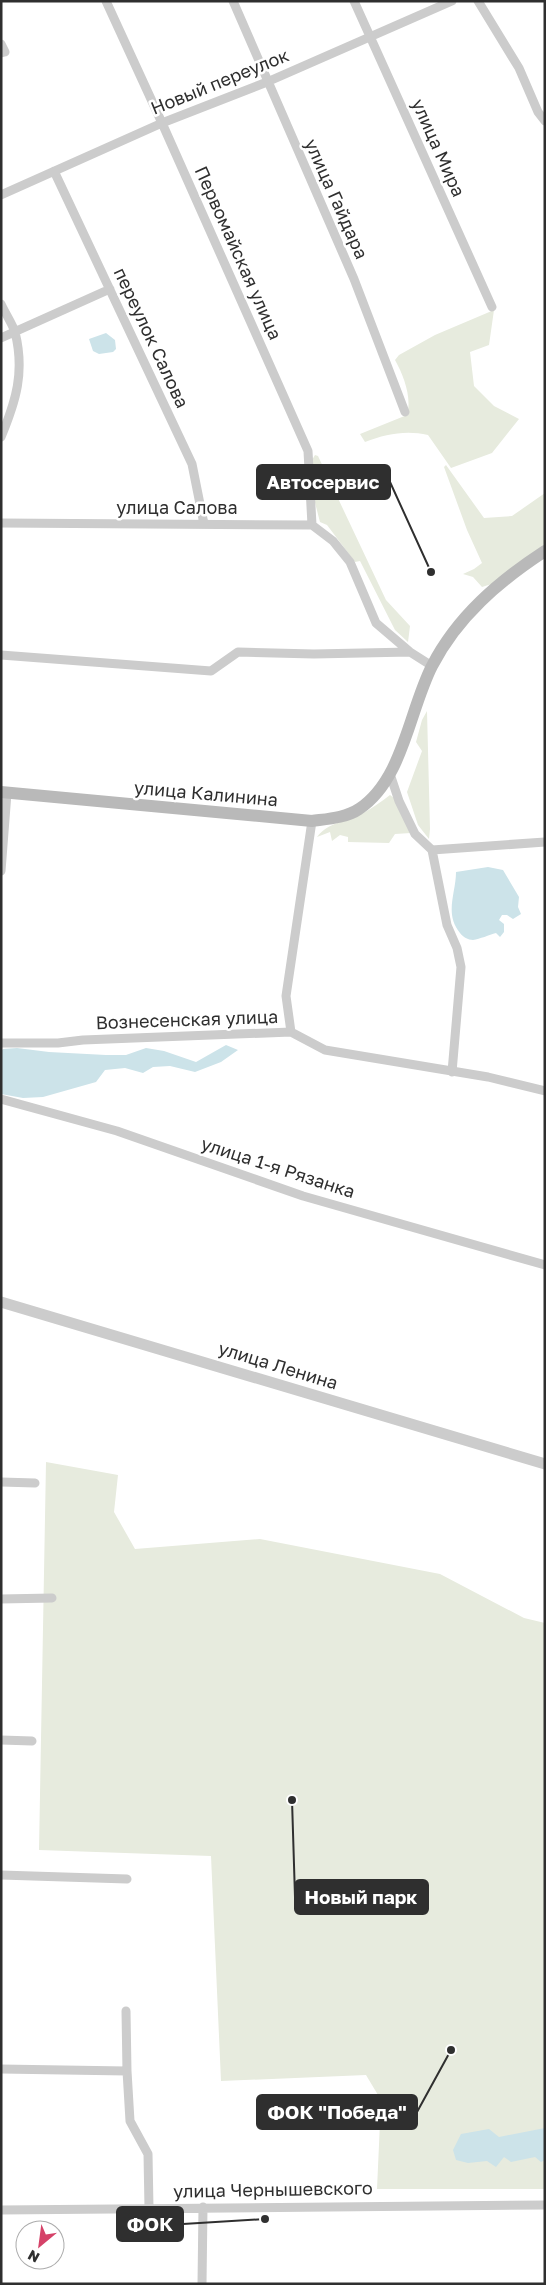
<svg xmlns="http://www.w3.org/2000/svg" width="546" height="2285" viewBox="0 0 546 2285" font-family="'Golos Text',sans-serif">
  <rect width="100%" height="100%" fill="#fff"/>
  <!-- green -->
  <path fill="#e7ebde" d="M494 310 489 345 470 352 474 386 494 406 519 419 492 453 451 468 428 435C406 430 386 434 365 442L360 434 407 415C412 398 404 376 395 360L399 355 435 335Z
    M315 455 318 456 386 600 410 626 408 642 395 630 360 561 355 562 327 525 320 522 313 495 314 471 312 460Z
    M446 465 484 518 512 516 545 493V548L495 583 482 587 473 577 463 574 474 569 482 563 467 530 444 467Z
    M427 711 430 829 429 839 418 825 407 792 422 751 416 742 422 720Z
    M390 795 394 798 411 833 395 834 389 843 348 842V837L340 835 332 841 330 832 317 837C329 822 343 823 361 814 371 809 381 802 390 795Z
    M46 1462 118 1475 114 1512 135 1549 260 1539 440 1574 524 1618 545 1623V2189H377L381 2100 366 2075 221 2081 211 1856 39 1850Z"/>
  <!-- water -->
  <path fill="#cce3e9" d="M106 333 115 340 116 349 113 352 99 354 93 351 89 339Z
    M488 867 503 870 519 897 518 907 521 914 513 919 507 915H502L499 920 504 924V932L500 937 496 933C489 935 480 939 473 940 468 940 463 937 460 933 444 914 456 893 456 872Z
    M226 1045 238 1050 221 1062 195 1072 170 1066 153 1067 143 1073 125 1068 105 1070 96 1082 43 1097 23 1098 1 1094V1051L3 1049 17 1048 49 1052 106 1055H126L146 1048 164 1051 196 1062Z
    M545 2128V2160L541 2162 535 2157 511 2162 504 2157 496 2167 487 2161 468 2163 456 2160 453 2150 461 2134 489 2129 499 2137Z"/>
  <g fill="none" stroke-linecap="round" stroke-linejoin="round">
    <!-- minor -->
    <path stroke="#ccc" stroke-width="9" d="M106 1 162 123 308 451 312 525
      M233 1 354 279 405 412
      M354 1 492 307
      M478 1 519 68 538 112 545 121
      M1 44 5 52 1 53
      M54 171 192 464 204 524
      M1 195 162 123 267 82 452 1
      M1 304C5 313 12 323 15 332 25 372 16 401 1 437
      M1 338 110 289
      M1 523 312 525 333 541 350 562 376 623 410 652 432 666
      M1 655 211 671 238 652 314 654 410 652
      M390 774 399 801 415 834 432 850 545 842
      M432 850 447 925 457 948 461 967 452 1072
      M1 871 7 793
      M291 1032 286 996 312 821
      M1 1043H58L83 1040 291 1032 325 1050 488 1077 545 1091
      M1 1099 117 1131 303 1196 545 1265
      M1 1482 35 1483
      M1 1599 52 1598
      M1 1740 32 1741
      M1 1875 127 1879
      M126 2011 127 2071
      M1 2069 127 2071 130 2121 148 2154 149 2208
      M1 2210 545 2205
      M202 2284 203 2207"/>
    <!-- tertiary -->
    <path stroke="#ccc" stroke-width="11" d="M1 1302 545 1464"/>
    <!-- secondary -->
    <path stroke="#b9b9b9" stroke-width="12" d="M1 792 312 821C326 819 346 818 359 809 403 780 409 711 432 666 457 617 499 581 545 551"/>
  </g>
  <g text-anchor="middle" stroke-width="5" stroke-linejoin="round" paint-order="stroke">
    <!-- street labels -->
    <g font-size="18" fill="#2f2f2f" stroke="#fff">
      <text transform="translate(220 82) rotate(-22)" y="6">Новый переулок</text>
      <text transform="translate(438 148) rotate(66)" y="6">улица Мира</text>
      <text transform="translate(336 199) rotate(66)" y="6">улица Гайдара</text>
      <text transform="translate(238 253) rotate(66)" y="6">Первомайская улица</text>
      <text transform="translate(151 338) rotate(65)" y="6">переулок Салова</text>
      <text x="177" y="514">улица Салова</text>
      <text transform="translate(206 794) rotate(5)" y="6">улица Калинина</text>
      <text transform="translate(187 1020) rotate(-2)" y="6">Вознесенская улица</text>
      <text transform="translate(278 1168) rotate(18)" y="6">улица 1-я Рязанка</text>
      <text transform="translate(278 1366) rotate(17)" y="6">улица Ленина</text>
      <text transform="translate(273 2190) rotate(-1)" y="6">улица Чернышевского</text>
    </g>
  </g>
  <!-- callouts -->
  <path fill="none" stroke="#2f2f2f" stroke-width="2" d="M431 572L390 482M292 1800L295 1897M451 2050L417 2112M265 2219L183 2224"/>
  <g fill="#2f2f2f" stroke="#fff" stroke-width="2">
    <circle cx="431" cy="572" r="5"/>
    <circle cx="292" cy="1800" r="5"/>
    <circle cx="451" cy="2050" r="5"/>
    <circle cx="265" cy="2219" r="5"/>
  </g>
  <g fill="#2f2f2f" stroke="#2f2f2f" stroke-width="2">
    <rect x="257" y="465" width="133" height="34" rx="5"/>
    <rect x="295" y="1880" width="133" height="34" rx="5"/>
    <rect x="257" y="2095" width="160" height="34" rx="5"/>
    <rect x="117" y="2207" width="66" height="34" rx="5"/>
  </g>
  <g font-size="19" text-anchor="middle" font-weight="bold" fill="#fff">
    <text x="323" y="489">Автосервис</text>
    <text x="361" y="1904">Новый парк</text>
    <text x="337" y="2119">ФОК "Победа"</text>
    <text x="150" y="2231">ФОК</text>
  </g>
  <!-- border -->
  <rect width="546" height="2285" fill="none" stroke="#2f2f2f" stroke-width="5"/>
  <!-- north arrow -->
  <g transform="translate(40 2245) rotate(209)"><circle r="24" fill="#ffffff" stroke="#acacac"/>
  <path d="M0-4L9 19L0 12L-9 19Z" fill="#d54268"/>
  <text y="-8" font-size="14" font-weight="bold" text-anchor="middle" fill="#2f2f2f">N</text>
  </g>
</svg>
